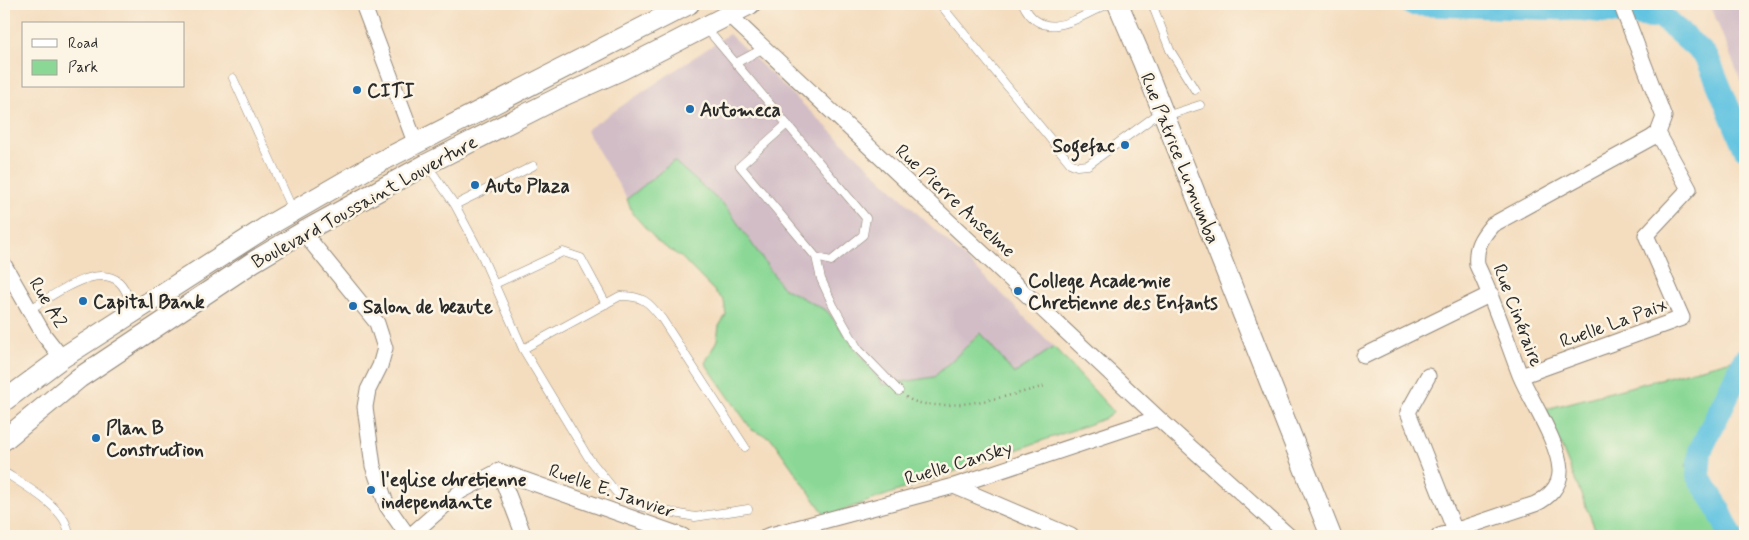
<svg xmlns="http://www.w3.org/2000/svg" width="1749" height="540" viewBox="0 0 1749 540" font-family="Mynerve,sans-serif">
  <rect width="100%" height="100%" fill="#fcf5e5"/>
  <filter id="ink" filterUnits="userSpaceOnUse"><feTurbulence type="fractalNoise" baseFrequency=".02" numOctaves="2"/><feDisplacementMap in="SourceGraphic" scale="10" xChannelSelector="R" yChannelSelector="G"/><feConvolveMatrix kernelMatrix="1 2 1 2 8 2 1 2 1" color-interpolation-filters="sRGB"/></filter>
  <filter id="wash" filterUnits="userSpaceOnUse"><feTurbulence type="fractalNoise" baseFrequency=".0096" numOctaves="4" result="noise"/><feDisplacementMap in="SourceGraphic" scale="20" xChannelSelector="R" yChannelSelector="G"/><feGaussianBlur stdDeviation="1.12" result="paint"/><feColorMatrix in="noise" values="0 0 0 0 0 0 0 0 0 0 0 0 0 0 0 0 0 1.4 0 .05"/><feComposite in="paint" operator="in"/></filter>
  <g filter="url(#wash)">
    <rect width="100%" height="100%" fill="#f4ddbf"/>
    <!-- industrial -->
    <path fill="#d2bdc6" d="M1710 4H1745V90L1734 64Z
      M729 34 998 290 1054 347 1014 375 980 333 934 377 883 385 827 311 782 287 727 208 674 161 627 199 586 130Z"/>
    <!-- green -->
    <path fill="#8bd896" stroke="#5b8260" d="M674 161 727 208 782 287 827 311 883 385 934 377 981 333 1014 374 1054 347 1113 411 1110 416 1093 423 826 516 771 438 752 430 705 363 717 340 719 326 726 315 724 301 681 257 659 243 633 214 627 199Z
      M1732 360 1686 466 1720 536H1598L1546 409Z"/>
    <g fill="none" stroke-linecap="round" stroke-linejoin="round">
      <!-- river -->
      <path stroke="#63c4e1" stroke-width="24" d="M1412 4 1583 9 1662 17 1707 57 1745 148
        M1731 536 1716 504 1698 476 1700 451 1745 359"/>
    </g>
  </g>
  <g filter="url(#ink)">
    <g fill="none" stroke-linecap="round" stroke-linejoin="round">
      <defs>
        <path id="lane" d="M940 4 1070 163 1077 166 1088 165 1162 111
          M1023 4C1043 45 1078 17 1108 4
          M1155 4 1154 9 1170 50 1195 90
          M706 28 866 218 863 235 831 261 816 257 740 166 787 124
          M736 63 764 48
          M233 78 293 210
          M1166 116 1200 105
          M428 166 455 205 482 256 523 349 588 457 616 492 639 506 695 517 748 509
          M455 205 533 166
          M816 257 821 279 833 305 858 349 899 391
          M495 284 563 252 581 258 606 304
          M30 309C51 297 96 262 119 282 126 288 130 301 134 309
          M523 349 620 296C643 296 648 301 662 319L745 447
          M4 472C22 484 72 511 68 536"/>
        <path id="street" d="M363 4 415 142
          M728 14 1158 418 1289 536
          M303 232 377 323 385 348 380 366 368 390 365 407 373 466 387 506 408 536
          M4 265 44 335 62 358
          M1364 356 1491 294
          M1428 376 1408 412 1455 531
          M1521 376 1682 318 1646 235 1689 189 1658 133
          M499 471 683 536
          M499 471 524 536
          M954 486 1071 536
          M410 536 461 491 499 471
          M767 536 954 486 1158 418
          M1439 536 1535 504C1548 498 1561 486 1560 470 1559 443 1531 401 1520 375 1506 338 1494 301 1477 265 1475 247 1481 238 1492 225L1651 138 1658 133 1664 117 1621 4"/>
        <path id="secondary" d="M1118 4 1143 62 1331 536
          M4 401 62 358 268 226 370 167 689 4
          M4 440 79 378 253 262 303 232 427 164 558 98 621 70 750 4"/>
      </defs>
      <!-- lane casing -->
      <use href="#lane" stroke="#908475" stroke-width="9"/>
      <!-- street casing -->
      <use href="#street" stroke="#908475" stroke-width="17"/>
      <!-- secondary casing -->
      <use href="#secondary" stroke="#908475" stroke-width="22"/>
      <!-- path -->
      <path stroke="#908475" stroke-width="2.5" stroke-dasharray="1 4" stroke-linecap="butt" d="M906 397C933 417 1014 395 1045 386"/>
      <!-- lane -->
      <use href="#lane" stroke="#fff" stroke-width="8"/>
      <!-- street -->
      <use href="#street" stroke="#fff" stroke-width="15"/>
      <!-- secondary -->
      <use href="#secondary" stroke="#fff" stroke-width="20"/>
    </g>
  </g>
  <!-- markers -->
  <g fill="#1f6fb2" stroke="#fcf5e5" stroke-width="2">
    <circle cx="357" cy="90" r="5"/>
    <circle cx="690" cy="109" r="5"/>
    <circle cx="1125" cy="145" r="5"/>
    <circle cx="475" cy="185" r="5"/>
    <circle cx="1018" cy="291" r="5"/>
    <circle cx="83" cy="301" r="5"/>
    <circle cx="353" cy="306" r="5"/>
    <circle cx="96" cy="438" r="5"/>
    <circle cx="371" cy="490" r="5"/>
  </g>
  <g text-anchor="middle" stroke-width="5" stroke-linejoin="round" paint-order="stroke">
    <!-- poi labels -->
    <g font-size="19" font-weight="bold" fill="#2b2b2b" stroke="#fcf5e5" text-anchor="start">
      <text x="367" y="97">CITI</text>
      <text x="700" y="116">Automeca</text>
      <text x="1115" y="152" text-anchor="end">Sogefac</text>
      <text x="485" y="192">Auto Plaza</text>
      <text x="1028" y="287">College Academie<tspan x="1028" dy="22">Chretienne des Enfants</tspan></text>
      <text x="93" y="308">Capital Bank</text>
      <text x="363" y="313">Salon de beaute</text>
      <text x="106" y="434">Plan B<tspan x="106" dy="22">Construction</tspan></text>
      <text x="381" y="486">l'eglise chretienne<tspan x="381" dy="22">independante</tspan></text>
    </g>
    <!-- street labels -->
    <g font-size="19" fill="#2b2b2b" stroke="#fcf5e5">
      <text transform="translate(1181 158) rotate(68)" y="7">Rue Patrice Lumumba</text>
      <text transform="translate(956 200) rotate(43)" y="7">Rue Pierre Anselme</text>
      <text transform="translate(364 201) rotate(-29)" y="7">Boulevard Toussaint Louverture</text>
      <text transform="translate(49 302) rotate(59)" y="7">Rue A2</text>
      <text transform="translate(1519 315) rotate(69)" y="7">Rue Cinéraire</text>
      <text transform="translate(1613 322) rotate(-20)" y="7">Ruelle La Paix</text>
      <text transform="translate(958 462) rotate(-17)" y="7">Ruelle Cansky</text>
      <text transform="translate(612 490) rotate(19)" y="7">Ruelle E. Janvier</text>
    </g>
  </g>
  <!-- margin -->
  <rect width="1749" height="540" fill="none" stroke="#fcf5e5" stroke-width="20"/>
  <!-- legend -->
  <rect x="22" y="22" width="162" height="65" fill="#fcf5e5" stroke="#a8a49b"/>
  <rect x="32" y="39" width="25" height="8" fill="#ffffff" stroke="#a8a49b"/>
  <text x="68" y="48" font-size="15" fill="#2b2b2b">Road</text>
  <rect x="32" y="60" width="25" height="15" fill="#8bd896" stroke="#a8a49b"/>
  <text x="68" y="72" font-size="15" fill="#2b2b2b">Park</text>
</svg>
